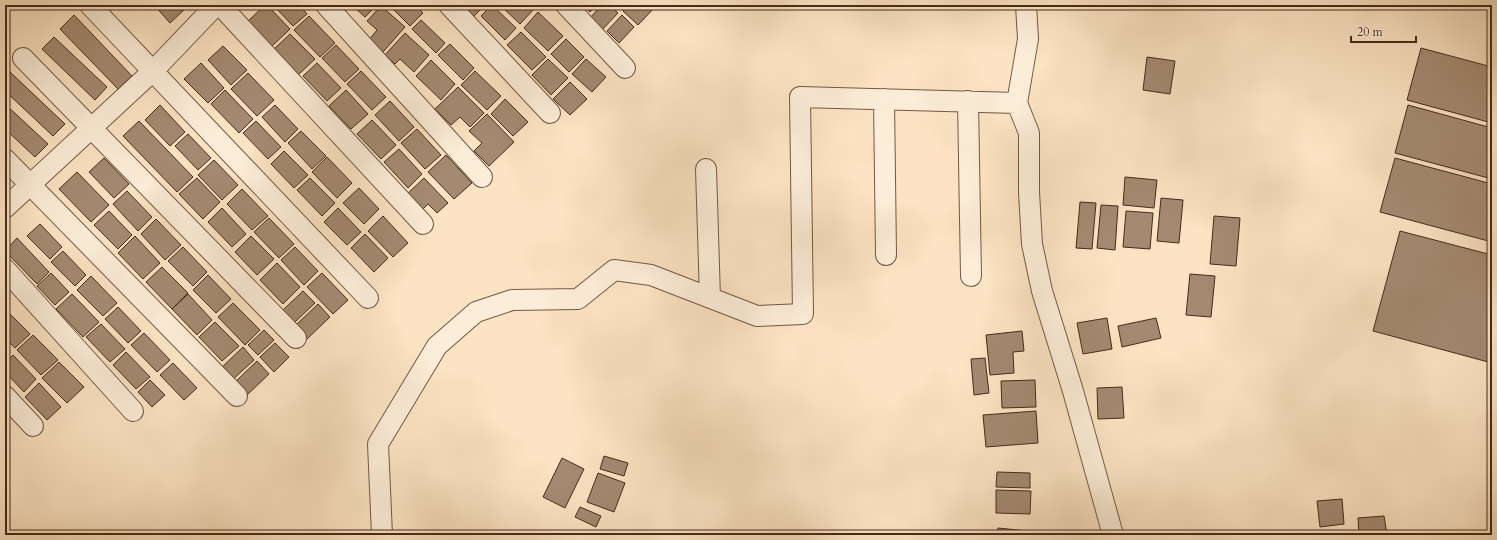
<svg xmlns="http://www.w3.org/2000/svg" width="1497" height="540" viewBox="0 0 1497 540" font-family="Cardo,serif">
  <rect width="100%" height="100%" fill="#fbe3c3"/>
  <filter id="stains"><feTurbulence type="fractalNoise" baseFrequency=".005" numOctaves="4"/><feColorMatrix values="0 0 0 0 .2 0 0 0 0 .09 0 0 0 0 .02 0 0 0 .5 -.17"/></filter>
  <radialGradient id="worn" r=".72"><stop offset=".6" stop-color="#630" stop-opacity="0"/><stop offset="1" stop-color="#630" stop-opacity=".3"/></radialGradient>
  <!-- building -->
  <path fill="#a48a71" stroke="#462a19" d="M154 5H182L185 9 170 23Z
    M265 5H267L290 29 270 48 246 23Z
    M273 5H299L307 14 293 26Z
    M352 5H377L365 17Z
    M389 5H415L423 13 410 26Z
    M456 5H485L470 20Z
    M492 5 516 28 505 40 481 16Z
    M500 5H533L535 8 520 24Z
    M583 5H597L590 12Z
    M602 5H609L618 13 599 33 587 21Z
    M629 5H657L638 25 623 11Z
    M381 6 405 27 383 52 369 40 377 30 367 21Z
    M538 12 563 36 548 51 524 28Z
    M74 15 132 76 118 89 60 29Z
    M622 15 634 27 619 43 607 31Z
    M309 16 335 43 320 57 294 30Z
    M421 20 445 43 436 53 412 29Z
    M521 32 546 57 532 70 507 45Z
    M405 33 429 55 414 72 400 59 395 64 385 55Z
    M290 34 315 59 297 76 272 51Z
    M54 37 107 87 95 100 42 49Z
    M566 39 584 57 569 72 551 54Z
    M450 44 474 68 463 80 438 55Z
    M336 45 359 69 345 82 322 58Z
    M223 46 247 70 231 85 208 60Z
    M1421 48 1492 67V123L1407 100Z
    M1147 57 1175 61 1170 94 1143 90Z
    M548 59 568 78 551 95 532 75Z
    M586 59 606 77 592 92 572 74Z
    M431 60 455 84 441 100 416 76Z
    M201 63 224 88 208 103 184 79Z
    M317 63 341 88 327 101 303 76Z
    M361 71 386 97 372 110 347 84Z
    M475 71 501 96 487 110 461 85Z
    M10 72 65 124 53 136 5 91V78Z
    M248 73 274 100 257 116 231 89Z
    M570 82 587 99 570 115 553 99Z
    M458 87 484 113 470 127 460 117 451 125 435 109Z
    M225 90 253 119 239 133 211 104Z
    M346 90 368 114 351 129 329 106Z
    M505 99 528 122 513 136 491 114Z
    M390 101 414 127 399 141 375 115Z
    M5 104 48 144 35 157 5 129Z
    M160 105 185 132 170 146 145 120Z
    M275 105 298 129 285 142 262 117Z
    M1408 105 1492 128V179L1395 153Z
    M487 114 514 142 489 166 474 151 482 143 469 131Z
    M372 120 396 145 381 159 357 134Z
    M139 121 193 177 177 192 123 136Z
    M256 121 281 147 268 159 243 133Z
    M417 129 441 155 425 169 401 143Z
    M301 131 326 156 312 169 288 143Z
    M188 134 211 158 198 170 175 146Z
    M399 149 422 174 408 188 384 162Z
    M284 151 308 175 294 188 271 164Z
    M446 155 472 183 454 199 428 172Z
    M327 157 352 183 337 198 312 172Z
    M104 158 129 184 114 198 89 172Z
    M1395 158 1492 184V242L1380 212Z
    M214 160 238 185 222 200 198 175Z
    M77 172 109 205 91 222 59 189Z
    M1125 177 1157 180 1154 208 1123 205Z
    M197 178 220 202 203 219 179 194Z
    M310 178 335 203 322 216 297 190Z
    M424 178 448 203 437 213 428 204 419 213 404 197Z
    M359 188 379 209 364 224 343 203Z
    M242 189 268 216 252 230 227 204Z
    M127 191 152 217 138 231 113 204Z
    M1161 198 1183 200 1179 243 1157 241Z
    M1080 202 1096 203 1092 249 1076 248Z
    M1101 205 1118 206 1115 250 1097 248Z
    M222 208 246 234 232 247 208 222Z
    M338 208 361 232 347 245 324 222Z
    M109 211 132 235 118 249 94 225Z
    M1126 211 1153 213 1150 249 1123 247Z
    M383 216 408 243 393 257 368 231Z
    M1214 216 1240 218 1236 266 1210 264Z
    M269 218 294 244 279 258 254 232Z
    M156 219 181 245 165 260 141 234Z
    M40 224 62 247 50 259 27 236Z
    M1400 231 1492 255V363L1373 331Z
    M365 234 388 258 374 272 351 248Z
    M135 236 160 263 143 279 118 253Z
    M251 236 274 259 257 275 235 252Z
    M17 238 49 272 37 284 5 251Z
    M183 247 207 272 193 286 168 261Z
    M295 247 318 271 304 285 281 260Z
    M63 251 86 275 75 286 51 262Z
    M277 263 300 287 283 304 260 280Z
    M162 267 188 293 172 309 146 282Z
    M51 273 69 292 55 305 37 286Z
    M322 273 348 300 333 314 307 287Z
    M1190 274 1215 276 1211 317 1186 315Z
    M208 275 231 299 216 313 193 290Z
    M91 276 117 303 103 316 77 290Z
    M303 291 315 303 295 322 283 310Z
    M72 294 99 322 83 337 56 309Z
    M188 294 212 320 197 335 172 309Z
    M233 303 260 330 245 345 218 317Z
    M318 304 330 317 307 339 294 327Z
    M118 307 141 331 128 343 105 319Z
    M5 309 30 334 15 348 5 338Z
    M1107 318 1112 349 1083 354 1077 323Z
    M1156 318 1161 338 1122 347 1118 326Z
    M215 322 239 346 222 361 199 337Z
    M101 324 125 349 110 362 86 337Z
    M264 330 274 340 258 355 248 345Z
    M1022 331 1024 351 1013 352 1014 373 990 375 986 335Z
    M144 333 170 360 157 372 131 345Z
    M33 335 58 360 41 375 17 350Z
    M275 343 289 357 274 372 260 357Z
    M243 347 254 360 230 382 219 370Z
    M126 352 150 377 136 389 113 365Z
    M13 355 36 379 24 392 5 372V363Z
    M985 358 989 393 974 395 971 359Z
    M257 361 269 374 246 396 234 383Z
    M59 362 84 387 67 403 42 378Z
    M173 363 197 388 184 400 160 375Z
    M150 380 165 395 152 407 138 392Z
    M1035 380 1036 407 1002 408 1001 381Z
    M39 383 61 407 47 420 25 397Z
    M1122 387 1124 418 1098 419 1097 388Z
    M1036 411 1038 443 986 447 983 415Z
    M5 429 10 433 5 438Z
    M604 456 628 463 624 476 600 469Z
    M562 458 584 469 565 508 543 497Z
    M997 472 1030 473V488L996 487Z
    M598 473 625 483 614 512 587 502Z
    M996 490 1031 491 1030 514 996 513Z
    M1342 499 1344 524 1320 527 1317 501Z
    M580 507 601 516 596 527 575 517Z
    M1384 516 1387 535H1359L1358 518Z
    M998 528 1028 531 1027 535H997Z
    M1347 531 1348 535H1322V534Z"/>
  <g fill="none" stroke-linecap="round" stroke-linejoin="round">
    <defs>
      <path id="street" d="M90 5 368 298
        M220 5 423 224
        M326 5 482 177
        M449 5 550 113
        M566 5 625 68
        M1026 5 1028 39 1017 103 1029 133V192L1032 244 1042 291 1073 391 1113 535
        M23 58 296 338
        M884 99 886 255
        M968 101 971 276
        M5 159 237 396
        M706 169 710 298
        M5 208 153 71 216 5
        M5 269 133 411
        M5 396 33 426
        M382 535 378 444 437 346 476 312 512 300 578 299 614 270 651 275 757 316 803 314 800 97 1017 103"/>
    </defs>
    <!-- street casing -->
    <use href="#street" stroke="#735844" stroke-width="22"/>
    <!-- street -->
    <use href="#street" stroke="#fcedd8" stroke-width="20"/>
  </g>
  <!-- margin -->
  <rect width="1497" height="540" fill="none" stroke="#fbe3c3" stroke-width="20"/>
  <rect x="6" y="6" width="1485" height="528" fill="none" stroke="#462a19" stroke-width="2"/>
  <rect x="10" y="10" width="1477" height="520" fill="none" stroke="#462a19"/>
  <!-- scale -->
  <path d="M1351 36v6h65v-6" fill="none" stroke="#462a19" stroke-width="2"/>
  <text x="1357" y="36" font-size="12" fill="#462a19" stroke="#fcedd8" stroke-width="3" paint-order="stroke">20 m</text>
  <rect width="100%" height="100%" filter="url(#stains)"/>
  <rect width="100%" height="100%" fill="url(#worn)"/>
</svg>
